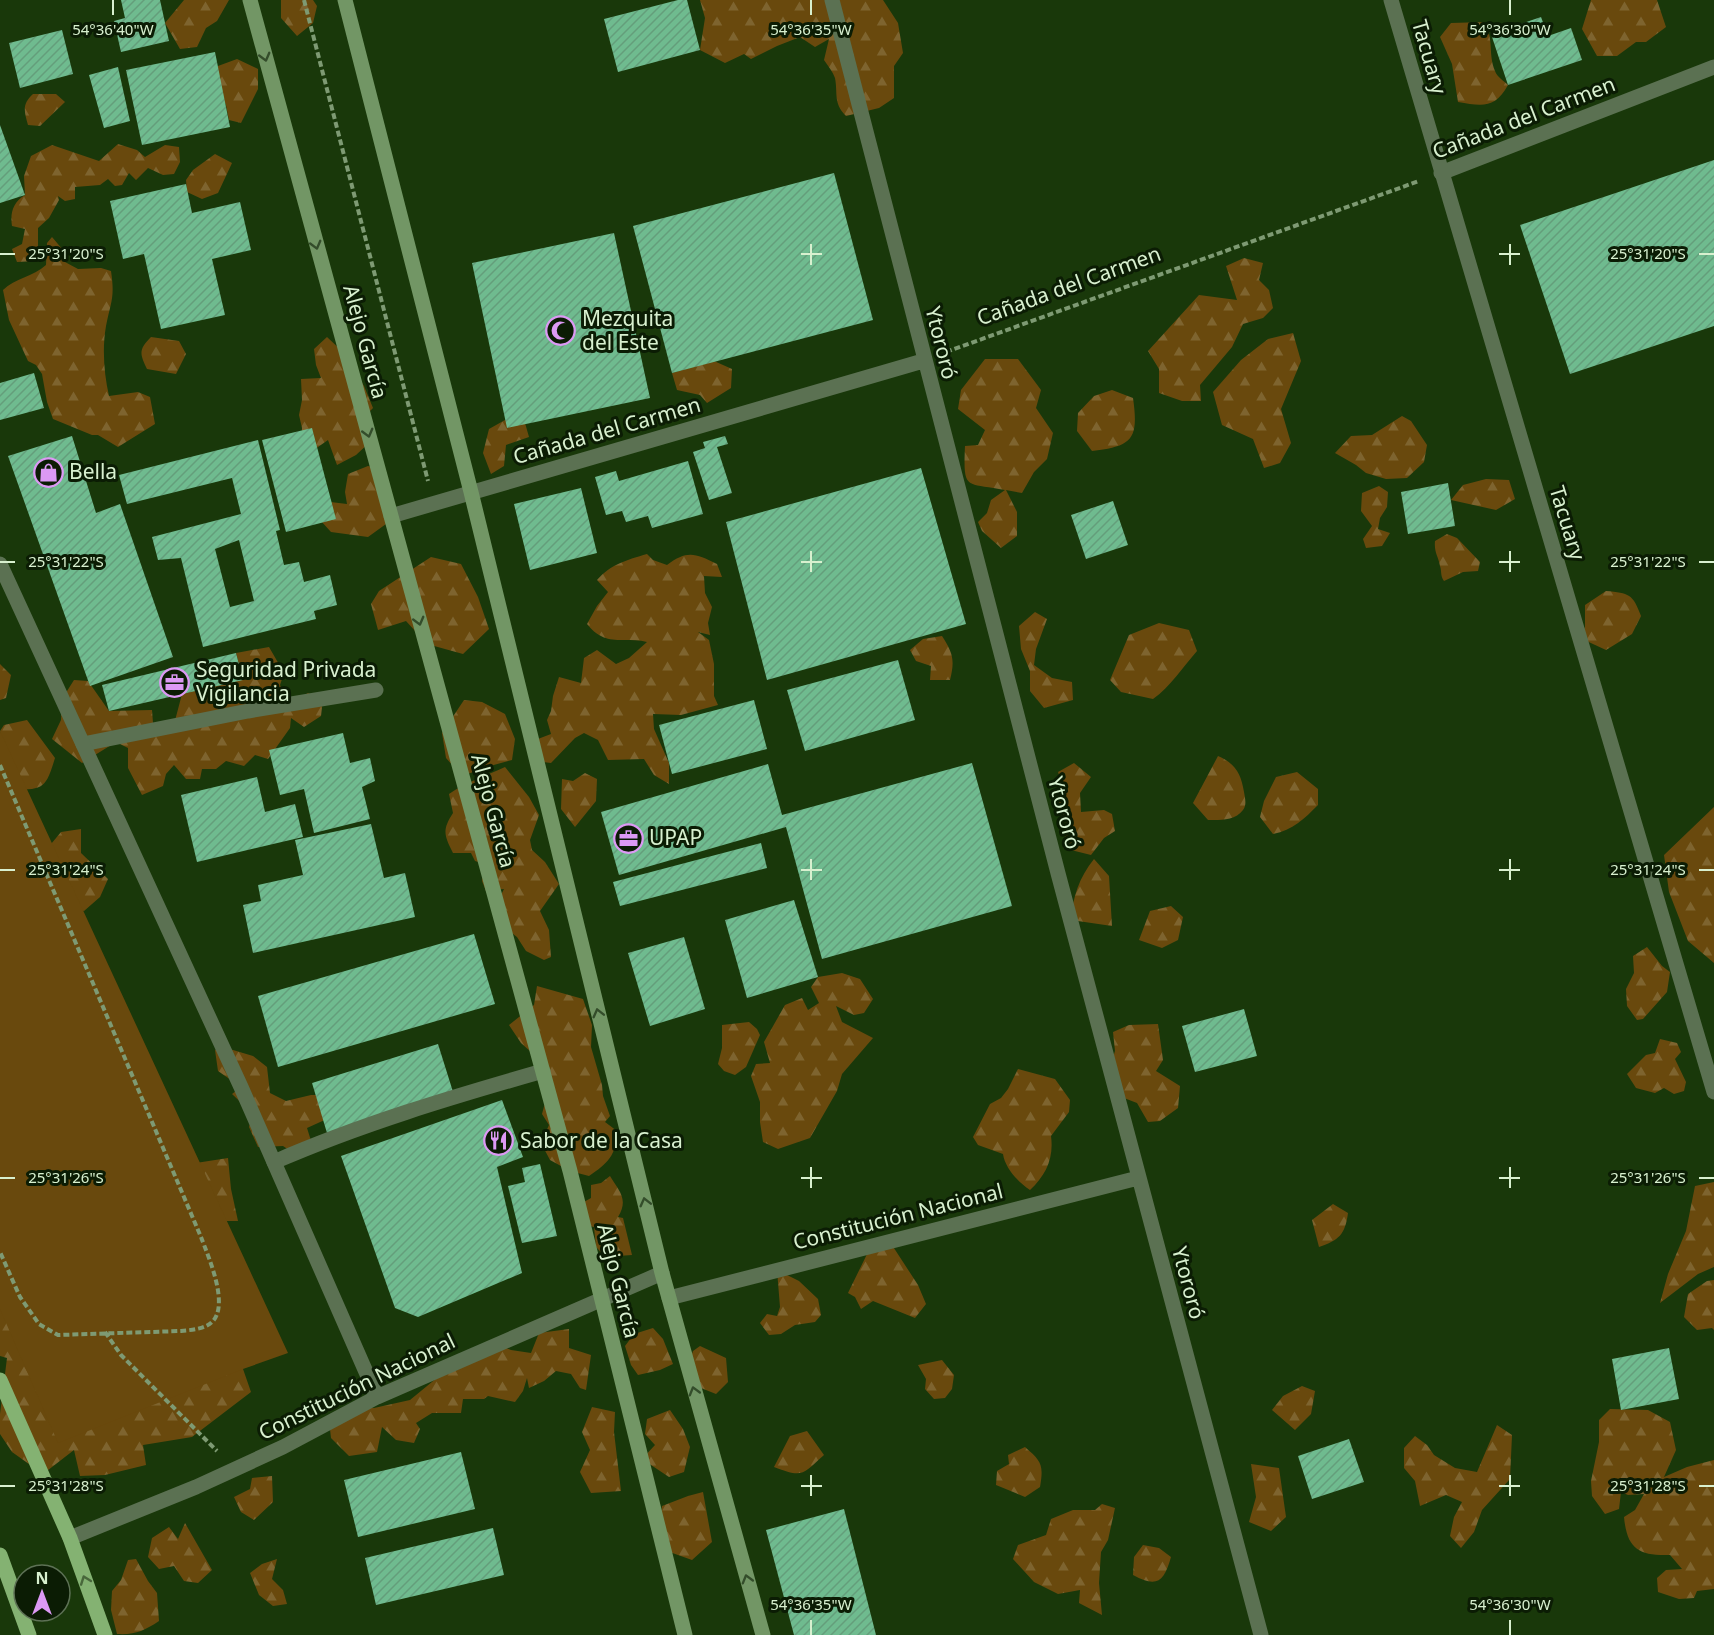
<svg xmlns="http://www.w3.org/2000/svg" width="1714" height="1635" viewBox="0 0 1714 1635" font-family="'Noto Sans',sans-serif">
  <defs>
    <pattern id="forest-firs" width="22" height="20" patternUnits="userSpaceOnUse" patternTransform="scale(1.5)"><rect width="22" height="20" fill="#69490d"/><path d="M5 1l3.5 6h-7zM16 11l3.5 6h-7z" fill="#7e642f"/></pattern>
    <pattern id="building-hatch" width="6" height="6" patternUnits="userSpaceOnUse" patternTransform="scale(1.5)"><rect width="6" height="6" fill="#6fbb8f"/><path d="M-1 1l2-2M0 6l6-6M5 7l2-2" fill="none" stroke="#649e7b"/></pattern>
  </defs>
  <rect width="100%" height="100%" fill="#19380a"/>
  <!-- forest -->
  <path fill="url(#forest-firs)" d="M184 0H229L217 21 206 28 197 47 180 49 165 23Z
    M281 0H313L317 6 313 23 297 36 281 18Z
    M700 0H883L898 23 903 53 894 66V98L879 108 846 116C833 103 838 93 835 78 833 72 828 66 824 60L829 39 815 47 800 37 777 46 751 59 744 54 725 63 700 50 705 18Z
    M1591 0H1657L1666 27 1646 42H1636L1617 56H1597L1582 29Z
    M1485 22C1494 41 1488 54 1495 71 1497 77 1504 81 1508 85 1495 109 1482 106 1458 102L1452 64 1440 37 1451 23Z
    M237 59 258 69V89L241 123 229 120 226 105 214 80 218 66Z
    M33 94H56L65 102 40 126 28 125C24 111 22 104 33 94Z
    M118 144 137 150 145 157 165 145 179 147 180 162 174 174 163 175 148 168 136 180 129 173 122 185 115 186 108 179 100 185 75 187V199L65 201 58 196 59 200 49 218 38 228V257L36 261 17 262 12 249 22 244 25 229 12 226C10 213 13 202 25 195L24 176 31 156 52 145 99 161Z
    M215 154 232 163 218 193 202 199 187 192 186 180 193 170Z
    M52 237 63 250 65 262 78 269 101 268 111 271C115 298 111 301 106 326 102 348 104 374 109 396L138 392 150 397 155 424 118 447 98 435H92L53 419 47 402 42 374 36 365 28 361 9 320 3 290C15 278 33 277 46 265L47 243Z
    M1244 258 1263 263 1259 280 1269 290 1273 308 1263 318 1243 324 1232 347 1200 385 1201 401H1182L1159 393V369L1148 351 1199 295 1237 300 1226 266Z
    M1293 333 1301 361 1281 409 1291 443 1280 463 1264 468 1253 439 1222 425 1213 392 1241 360 1268 339Z
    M151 337 179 341 186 354 176 374 147 369C140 354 138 350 151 337Z
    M327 337 344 353 364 386 373 408 366 415 370 442 356 455 337 465 328 440 308 454 301 444 302 428 299 415 302 400 301 379 321 378 316 365 314 349Z
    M985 359H1018L1041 390 1036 408 1053 433 1047 459 1034 472 1022 493 1006 490 1017 512V536L1001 548 982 531 978 522 987 513 991 500 1005 490C966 482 963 492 965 446L978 445 985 430 958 409 961 390Z
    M714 361 732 369 731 388 707 403 700 395 677 390 672 373Z
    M1112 390 1133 398C1139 440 1132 446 1092 451L1077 431 1078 413 1094 396Z
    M523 416 529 437 506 445 504 466 491 474 483 453 489 429 505 420Z
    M1402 416 1411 421 1427 445 1424 462 1407 478 1386 479 1366 473 1356 465 1335 453 1351 436 1372 435Z
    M368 466 380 469 386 524 368 537 331 532 311 510 314 500 347 504 345 492 348 474Z
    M1486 479 1509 480 1515 499 1496 510 1451 500 1463 485Z
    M1379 486 1388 492 1387 507 1380 518 1378 529 1390 533 1382 546 1366 548 1363 539 1372 526 1361 511 1362 493Z
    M1447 534 1457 538 1480 562 1478 571 1463 572 1444 581C1440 575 1442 572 1440 566 1438 555 1434 553 1435 541Z
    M647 554 653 560 667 565C687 550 695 553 717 564L722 577 704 576 705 593 712 607 708 623 710 635 698 632 709 640 714 664V696L718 705 681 715 653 714 654 729 669 763V784L654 775 644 759 608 760 598 740 584 733 575 738 551 763 535 761 530 742 551 734 547 720 551 711 553 696 559 677 581 683 584 658 597 650 616 664 629 658 647 642C623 636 606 648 587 624L597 606 608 592 597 580C611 564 627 560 647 554Z
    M431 557 461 564 478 597 489 629 463 654 427 644 406 621 378 630 371 604 379 591Z
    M1606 591C1629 593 1633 594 1641 616L1632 634 1606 650 1580 638 1585 627V605Z
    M1035 612 1047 619 1036 649 1034 665 1052 678 1072 682 1073 700 1044 708 1030 691V671L1021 649 1019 626Z
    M1159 623 1189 630 1197 651C1183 667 1170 687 1153 699L1121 692 1110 680 1129 635Z
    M942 636C953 653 955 660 950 680H930L931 666 916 661 910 650 923 639Z
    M269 647 284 673 280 685 289 704 308 693 323 699 321 716 304 727 291 718 290 728 268 759 255 755 244 766 226 761 216 769H202L200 779H186L174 765 166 774 163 786 142 795 128 768V748L116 742 82 763 52 739 61 720 62 699 74 680 88 681 109 711 152 710 153 723 172 732 182 694 243 679 236 653Z
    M0 664 11 675 6 698 0 700Z
    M464 700 482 702 505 714 515 739 512 760 490 766 462 776 446 758 442 733Z
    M27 720 55 758C45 791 43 789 9 790L0 731 4 725Z
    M1218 756C1236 764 1241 774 1244 792 1245 798 1247 805 1243 810 1235 821 1220 820 1208 820L1193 803Z
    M1074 763 1091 777 1080 793 1081 812 1104 810 1112 814 1115 831 1104 838 1091 855 1063 848 1067 824 1056 807 1065 793 1058 772Z
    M505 767 529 797 539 815 530 840 532 850 545 862 559 884 540 911 549 930 551 957 544 960 526 951 517 937 503 926 497 903 504 889 486 891 482 881 485 864 475 861 471 853H453C444 835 442 830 453 813L449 794C466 782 486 776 505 767Z
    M1297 772 1318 789V805C1304 819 1293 830 1273 834L1260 817 1264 801 1276 777Z
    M585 773 597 779 596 801 575 827 561 809 562 779 573 781Z
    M1714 807V963L1688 941 1669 892 1664 855Z
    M81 829V853L108 879 100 897 84 911 36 900 22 879 61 832Z
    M1094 859 1109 876 1112 926 1071 920C1073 896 1079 878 1094 859Z
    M1171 906 1183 917 1178 940 1162 948 1139 940 1150 911Z
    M1647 947 1662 966 1670 972 1667 992 1643 1019 1637 1020 1627 1006 1626 989 1634 973 1633 956Z
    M842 973 860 979 873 999 864 1013 854 1015 836 1006 842 1022 873 1038 842 1074 837 1091 810 1138 778 1149 763 1142 760 1122V1102L751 1076 756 1064 770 1063 764 1042 785 1005 802 998 808 1010 819 1003 811 987 818 977Z
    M537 986 583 999 592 1025 591 1047 602 1085 603 1096 610 1116 605 1122 617 1131C617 1155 607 1164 589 1176L570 1171 550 1160 541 1143 549 1125 542 1114 549 1088 543 1063 521 1043 509 1025 534 1005Z
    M749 1022 757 1029 760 1035 746 1067 735 1075 724 1071 718 1064 722 1048V1025Z
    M1158 1024 1163 1060 1156 1071 1180 1086 1178 1108 1160 1121 1148 1122 1137 1103 1124 1098 1109 1071 1115 1051 1113 1032 1129 1025Z
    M1660 1039 1677 1043 1681 1052 1675 1059 1686 1082 1684 1091 1674 1094 1664 1088 1655 1093 1636 1088 1627 1074 1646 1055 1655 1053Z
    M223 1047 253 1056 267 1067 270 1093 286 1101 311 1095H328L340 1113 307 1128 312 1144 295 1154 283 1146 258 1147 249 1127 253 1114 232 1094 241 1087 218 1071 215 1050Z
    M1018 1069 1055 1079 1070 1100 1069 1112 1051 1136C1054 1158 1046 1175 1030 1190 1018 1182 1005 1168 1003 1154L978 1145 973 1137 990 1104 1001 1098 1008 1089Z
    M228 1158 231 1189 238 1221H211L183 1165Z
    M610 1176C619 1191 629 1199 618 1217L623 1218 632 1255 618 1256 610 1262 596 1247 594 1227 577 1223 573 1208 591 1198V1185L601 1183Z
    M1714 1182V1267L1698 1274 1660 1303 1668 1274 1686 1231 1695 1186Z
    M1333 1204 1348 1213C1345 1235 1339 1240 1319 1247L1312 1220Z
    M890 1242 918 1285 926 1304 915 1318 873 1301 861 1309 855 1297 848 1293 871 1246Z
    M777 1270 799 1281 818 1299 821 1315 815 1322 795 1325 781 1334 769 1335 760 1323 767 1314 777 1316 780 1307Z
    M0 1271 243 1338V1369L251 1392 192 1437 143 1445 146 1465 105 1475 80 1476 74 1450 43 1474 12 1452 0 1434V1414L7 1358 0 1356Z
    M1714 1280V1330L1712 1328 1697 1330 1684 1317 1688 1294 1707 1281Z
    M653 1328 663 1339 673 1364 660 1370 638 1375 631 1365 625 1346 634 1334Z
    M569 1329V1348L591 1355 586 1390 580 1388 571 1374 556 1371 544 1381 529 1388 527 1378 523 1391 515 1402 488 1396 484 1399H463L461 1413H432L416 1423 420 1429 414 1443 396 1440 382 1427 377 1452 349 1456 331 1438 329 1420 352 1408H374L410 1400 466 1354 488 1341 511 1350 531 1353 539 1333Z
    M700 1346 726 1358 728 1382 716 1394 701 1388 687 1368 693 1351Z
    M942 1360 954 1375 952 1389 945 1398 934 1399 925 1389 926 1379 918 1365Z
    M1302 1386 1315 1391 1311 1414 1295 1430 1272 1410 1283 1396Z
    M592 1407 615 1412 614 1432 621 1491 591 1493 580 1472 590 1450 582 1432Z
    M1610 1409 1648 1410 1670 1422 1676 1450 1664 1477 1687 1467 1714 1460V1589L1697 1591 1694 1598 1679 1599 1658 1592 1657 1578 1666 1570 1682 1569 1670 1555C1639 1556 1627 1549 1624 1517L1635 1510 1644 1494 1628 1495 1621 1492 1619 1509 1605 1514 1592 1496 1591 1481 1599 1442V1420Z
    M670 1410 683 1429 690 1447 684 1472 669 1477 642 1459 655 1445 645 1434 647 1419Z
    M1497 1425 1512 1435 1510 1479 1482 1510 1474 1532 1461 1548 1450 1536 1454 1517 1462 1502 1446 1495 1420 1506 1415 1481 1404 1468V1448L1415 1436 1427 1445 1434 1455 1455 1468 1477 1472Z
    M807 1431 824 1455C802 1475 803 1478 774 1467L790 1436Z
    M1025 1447C1041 1461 1044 1464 1040 1487L1025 1497 996 1485 997 1471 1009 1464 1008 1455Z
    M1251 1464 1279 1468 1286 1517 1271 1531 1249 1522 1256 1497Z
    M272 1476 273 1502 254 1520 241 1512 234 1497 250 1489 252 1478Z
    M703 1492 712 1542 692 1560 664 1550 659 1531 662 1506 688 1496Z
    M1102 1504 1115 1508 1108 1540 1101 1552 1099 1583 1102 1615 1079 1603 1080 1590 1058 1594 1034 1582 1013 1559 1018 1545 1046 1535 1051 1519 1073 1510H1095Z
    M185 1523 212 1570 198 1583 184 1581 174 1566 159 1569 148 1557 152 1538 169 1527 178 1539Z
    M1143 1545 1159 1548 1171 1557C1164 1582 1157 1588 1133 1575L1134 1557Z
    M136 1559 148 1581 157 1593 159 1621C144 1631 135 1635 117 1634L111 1610 112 1591 121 1580 128 1560Z
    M277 1559 272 1579 283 1590 287 1604 273 1606 259 1595 250 1573 262 1564Z"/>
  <!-- park -->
  <path fill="#69490d" d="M0 731 288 1353 243 1369 58 1443 0 1309Z"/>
  <!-- building -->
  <path fill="url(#building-hatch)" fill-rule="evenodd" d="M121 0H160L169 41 121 52 114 21 125 18Z
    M678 0H687L700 50 618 72 604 19Z
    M1541 17 1548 36 1571 28 1582 60 1508 85 1491 34Z
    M62 30 73 74 20 88 9 43Z
    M215 52 230 127 142 145 126 70Z
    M118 67 130 121 104 128 89 75Z
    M0 125 25 195 0 203Z
    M1714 160V326L1570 374 1520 225Z
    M834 173 873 320 672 373 633 226Z
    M186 184 192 213 240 202 251 250 212 259 225 315 161 329 144 254 123 259 110 201Z
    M614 233 650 398 507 428 472 263Z
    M34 373 44 408 0 420V383Z
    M312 428 336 519 286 532 262 440Z
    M72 436 96 513 120 504 173 657 90 686 8 456Z
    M725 436 728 444 717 447 732 493 709 500 693 452 705 448 703 442Z
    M258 440 280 530 276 531 284 565 299 562 304 582 330 575 337 605 314 611 316 619 203 647 181 558 158 560 152 537 241 514 232 478 127 504 119 475ZM239 540 254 601 230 607 215 549Z
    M688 461 703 514 652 528 648 516 626 522 622 511 606 515 595 477 616 471 619 481Z
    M921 468 966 624 767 680 726 522Z
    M1448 483 1455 526 1408 534 1401 492Z
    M581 488 597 553 530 570 514 504Z
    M1113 501 1128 545 1086 559 1071 515Z
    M236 653 243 680 109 711 102 685Z
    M898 660 915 720 805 751 787 690Z
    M754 700 767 749 672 774 659 725Z
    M343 733 350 763 370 758 375 781 362 787 370 819 314 833 304 789 280 795 269 750Z
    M972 763 1012 906 822 959 786 827 619 875 601 812 768 764 782 815Z
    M257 777 265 812 295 804 303 837 197 862 181 795Z
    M371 824 384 878 405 873 415 917 253 953 243 905 261 901 258 885 303 875 295 840Z
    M761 843 767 868 620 906 613 882Z
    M794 900 818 977 747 998 725 920Z
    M474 934 495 1004 278 1067 258 996Z
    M684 937 705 1009 650 1026 628 953Z
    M1244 1009 1257 1056 1195 1072 1182 1026Z
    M438 1044 454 1095 327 1133 312 1083Z
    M502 1100 523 1157 497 1167 522 1273 418 1317 395 1308 341 1156Z
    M540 1164 557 1236 522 1243 508 1186 525 1182 522 1168Z
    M1669 1348 1679 1399 1621 1410 1612 1359Z
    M1349 1439 1364 1482 1312 1499 1298 1456Z
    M461 1452 475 1509 358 1537 344 1480Z
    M844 1509 876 1635H794L766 1530Z
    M493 1528 504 1575 376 1605 365 1558Z"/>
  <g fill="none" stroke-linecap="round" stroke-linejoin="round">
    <!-- path -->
    <path stroke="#7e9a73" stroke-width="4" stroke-dasharray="6 3" stroke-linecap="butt" d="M304 0 428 481
      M946 352 1419 181
      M0 765 201 1237C208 1256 230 1305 212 1322 205 1329 191 1330 181 1331L58 1335 39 1324 20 1297 0 1252
      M105 1332 121 1355 217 1451"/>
    <!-- lane -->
    <path stroke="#5b7152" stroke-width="15" d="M83 744 248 711 376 690
      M274 1162C361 1124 452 1097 543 1071"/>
    <!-- street -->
    <path stroke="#5b7152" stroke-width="15" d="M832 0C970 546 1115 1091 1261 1635
      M1391 0 1714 1092
      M1441 173 1714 67
      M391 516 923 361
      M0 564 241 1087 377 1397
      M669 1298 1138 1178
      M70 1538 196 1487 283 1447 377 1397 662 1273"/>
    <!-- secondary -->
    <path stroke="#729665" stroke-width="15" d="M250 0 570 1171 685 1635
      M345 0 471 492 662 1273 763 1635"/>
    <!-- primary -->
    <path stroke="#84b272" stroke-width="15" d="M0 1380 70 1538 105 1635
      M0 1555 29 1635"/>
  </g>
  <!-- one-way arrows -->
  <defs><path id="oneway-chevron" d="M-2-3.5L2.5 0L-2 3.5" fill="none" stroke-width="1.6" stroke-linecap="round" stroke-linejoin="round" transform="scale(1.5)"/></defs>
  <g stroke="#344d2b">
    <use href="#oneway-chevron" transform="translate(265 57) rotate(75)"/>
    <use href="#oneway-chevron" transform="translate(316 245) rotate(75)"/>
    <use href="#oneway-chevron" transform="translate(368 433) rotate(75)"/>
    <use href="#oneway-chevron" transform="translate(419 621) rotate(75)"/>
    <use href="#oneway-chevron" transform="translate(598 1013) rotate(-104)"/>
    <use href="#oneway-chevron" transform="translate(645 1202) rotate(-104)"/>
    <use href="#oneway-chevron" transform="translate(694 1391) rotate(-106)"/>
    <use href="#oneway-chevron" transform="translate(747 1579) rotate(-106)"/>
  </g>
  <use stroke="#48673b" href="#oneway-chevron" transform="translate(85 1580) rotate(-110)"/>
  <!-- ticks -->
  <path fill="none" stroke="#d8f0cf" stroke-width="2" d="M113 0V15M811 0V15M1510 0V15M811 244V265M1510 244V265M0 254H15M801 254H822M1499 254H1520M1699 254H1714M811 551V572M1510 551V572M0 562H15M801 562H822M1499 562H1520M1699 562H1714M811 859V880M1510 859V880M0 870H15M801 870H822M1499 870H1520M1699 870H1714M811 1167V1188M1510 1167V1188M0 1178H15M801 1178H822M1499 1178H1520M1699 1178H1714M811 1475V1496M1510 1475V1496M0 1486H15M801 1486H822M1499 1486H1520M1699 1486H1714M811 1620V1635M1510 1620V1635"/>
  <!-- icons -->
  <defs>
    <symbol id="mosque-ring" viewBox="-11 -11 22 22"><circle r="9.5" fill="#0b1c04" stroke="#dc99f4" stroke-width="1.5"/><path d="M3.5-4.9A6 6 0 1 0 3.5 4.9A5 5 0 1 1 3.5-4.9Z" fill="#dc99f4"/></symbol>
    <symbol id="shop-ring" viewBox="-11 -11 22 22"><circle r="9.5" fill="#0b1c04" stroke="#dc99f4" stroke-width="1.5"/><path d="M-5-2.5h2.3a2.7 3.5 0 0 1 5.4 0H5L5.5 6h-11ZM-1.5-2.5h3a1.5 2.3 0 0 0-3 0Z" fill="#dc99f4"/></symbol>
    <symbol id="office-ring" viewBox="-11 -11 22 22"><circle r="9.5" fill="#0b1c04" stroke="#dc99f4" stroke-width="1.5"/><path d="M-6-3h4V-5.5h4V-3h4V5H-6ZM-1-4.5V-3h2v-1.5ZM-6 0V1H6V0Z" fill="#dc99f4"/></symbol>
    <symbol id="restaurant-ring" viewBox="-11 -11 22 22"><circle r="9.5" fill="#0b1c04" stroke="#dc99f4" stroke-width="1.5"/><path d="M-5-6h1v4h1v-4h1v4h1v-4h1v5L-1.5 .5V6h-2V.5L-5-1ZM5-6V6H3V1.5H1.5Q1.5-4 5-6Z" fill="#dc99f4"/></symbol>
  </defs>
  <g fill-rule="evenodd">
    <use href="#mosque-ring" x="544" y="314" width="33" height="33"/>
    <use href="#shop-ring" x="32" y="456" width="33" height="33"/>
    <use href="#office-ring" x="158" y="666" width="33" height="33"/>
    <use href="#office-ring" x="612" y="822" width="33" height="33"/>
    <use href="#restaurant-ring" x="482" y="1124" width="33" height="33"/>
  </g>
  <g text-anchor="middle" stroke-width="6" stroke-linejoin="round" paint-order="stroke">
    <!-- street labels -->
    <g font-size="21" fill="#d8f0cf" stroke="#0b1c04">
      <text transform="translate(1429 57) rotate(74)" y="7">Tacuary</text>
      <text transform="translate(1524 118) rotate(-21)" y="7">Cañada del Carmen</text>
      <text transform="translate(1069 286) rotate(-20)" y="7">Cañada del Carmen</text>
      <text transform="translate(365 342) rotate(75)" y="7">Alejo García</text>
      <text transform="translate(941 343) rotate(76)" y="7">Ytororó</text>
      <text transform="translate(607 431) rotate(-16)" y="7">Cañada del Carmen</text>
      <text transform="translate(1567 523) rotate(73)" y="7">Tacuary</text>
      <text transform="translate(493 811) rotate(75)" y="7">Alejo García</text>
      <text transform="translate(1064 813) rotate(75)" y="7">Ytororó</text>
      <text transform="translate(898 1217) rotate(-14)" y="7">Constitución Nacional</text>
      <text transform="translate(618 1281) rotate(76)" y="7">Alejo García</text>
      <text transform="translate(1188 1283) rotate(75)" y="7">Ytororó</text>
      <text transform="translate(357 1387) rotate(-26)" y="7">Constitución Nacional</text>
    </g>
    <!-- poi labels -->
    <g font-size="21" fill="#d8f0cf" stroke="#0b1c04" text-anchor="start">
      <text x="582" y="326">Mezquita<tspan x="582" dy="24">del Este</tspan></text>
      <text x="69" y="479">Bella</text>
      <text x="196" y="677">Seguridad Privada<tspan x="196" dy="24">Vigilancia</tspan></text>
      <text x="649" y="845">UPAP</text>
      <text x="520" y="1148">Sabor de la Casa</text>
    </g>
  </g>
  <g font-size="15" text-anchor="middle" fill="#d8f0cf" stroke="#0b1c04" stroke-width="6" stroke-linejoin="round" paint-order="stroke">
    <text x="113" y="35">54°36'40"W</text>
    <text x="811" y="35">54°36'35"W</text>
    <text x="1510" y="35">54°36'30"W</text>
    <text x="66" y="259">25°31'20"S</text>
    <text x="1648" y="259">25°31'20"S</text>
    <text x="66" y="567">25°31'22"S</text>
    <text x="1648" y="567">25°31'22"S</text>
    <text x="66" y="875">25°31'24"S</text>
    <text x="1648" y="875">25°31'24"S</text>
    <text x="66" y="1183">25°31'26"S</text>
    <text x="1648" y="1183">25°31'26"S</text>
    <text x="66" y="1491">25°31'28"S</text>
    <text x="1648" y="1491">25°31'28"S</text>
    <text x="811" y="1610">54°36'35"W</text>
    <text x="1510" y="1610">54°36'30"W</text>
  </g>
  <!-- north arrow -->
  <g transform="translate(42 1593)"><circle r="28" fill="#0b1c04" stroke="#5d7155" stroke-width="1.5"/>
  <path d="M0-4.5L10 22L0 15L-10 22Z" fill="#dc99f4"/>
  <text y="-9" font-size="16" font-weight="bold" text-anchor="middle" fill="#d8f0cf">N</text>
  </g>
</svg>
